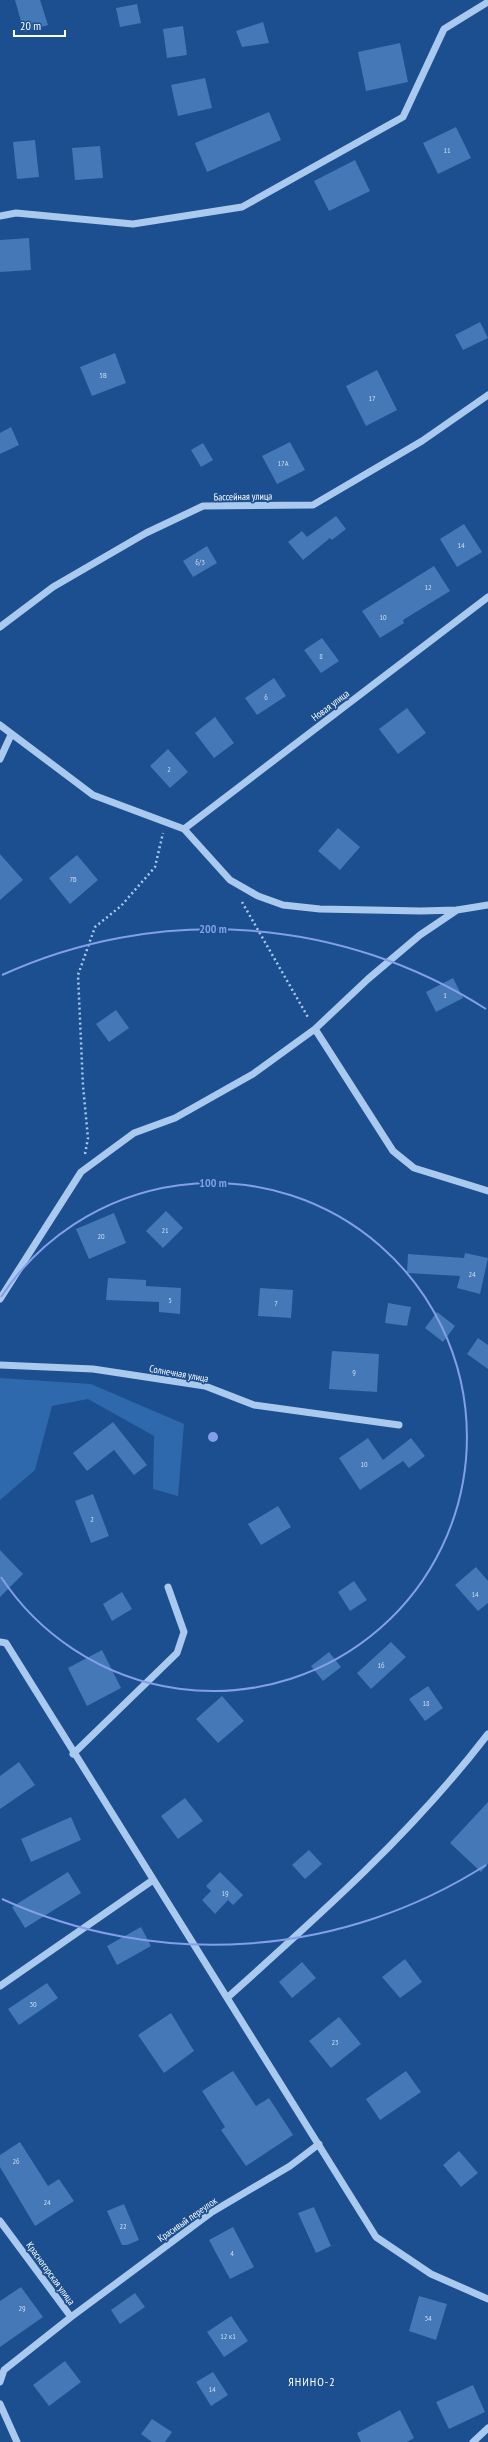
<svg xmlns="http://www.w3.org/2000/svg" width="488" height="2442" viewBox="0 0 488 2442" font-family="'PT Sans Narrow',sans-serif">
  <rect width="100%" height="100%" fill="#1b4f8f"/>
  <!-- green -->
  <path fill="#2e69ad" d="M0 1378 91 1384 184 1424 178 1496 153 1489 154 1436 88 1399 52 1406 35 1470 0 1500Z"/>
  <!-- building -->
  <path fill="#4478b7" d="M15 0H40L48 25 24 32Z
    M137 4 141 23 120 27 116 8Z
    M263 22 269 43 242 47 236 31Z
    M183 26 187 55 167 58 163 29Z
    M400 43 408 82 366 91 358 52Z
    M205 78 212 108 178 116 171 85Z
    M269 112 281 140 207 172 195 143Z
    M456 127 471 158 438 174 423 143Z
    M35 140 39 177 17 179 13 142Z
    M100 146 103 178 75 180 72 148Z
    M355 160 370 191 329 211 314 181Z
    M29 238 31 270 0 272V240Z
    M480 322 488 338 463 350 455 335Z
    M115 353 126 383 92 396 80 367Z
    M377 370 397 410 366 426 346 386Z
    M11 427 19 445 0 454V433Z
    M290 442 305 470 277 484 262 456Z
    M203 443 213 460 201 467 191 450Z
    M336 516 346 529 332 540 330 538 303 560 288 542 302 531 307 537Z
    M464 524 482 552 457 567 440 539Z
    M207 546 217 563 193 577 183 561Z
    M434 566 450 591 403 620 404 623 380 638 362 611Z
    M322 638 339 661 321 673 304 650Z
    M274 678 286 696 257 715 245 698Z
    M407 708 426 733 398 754 379 729Z
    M215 717 234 743 214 758 195 733Z
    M168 749 188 772 170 788 150 766Z
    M338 828 360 847 340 870 318 851Z
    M0 854 23 880 0 900Z
    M77 855 98 880 70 904 49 878Z
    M453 978 463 998 436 1012 426 992Z
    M116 1010 129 1028 109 1042 96 1024Z
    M166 1211 183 1228 163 1248 146 1231Z
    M114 1213 126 1243 89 1259 76 1229Z
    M465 1253 488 1258 480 1294 457 1288 460 1276 407 1273 408 1254 464 1258Z
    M108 1278 146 1280V1286L181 1288 180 1314 159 1312V1302L106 1300Z
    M260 1288 293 1290 291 1318 258 1316Z
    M388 1303 411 1307 407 1326 385 1323Z
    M437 1312 455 1326 443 1342 425 1328Z
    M478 1338 488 1345V1369L467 1354Z
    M332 1351 379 1354 377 1392 329 1389Z
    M113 1422 147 1465 134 1475 114 1450 87 1471 73 1453Z
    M368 1438 383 1460 411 1438 425 1456 409 1468 403 1461 360 1490 339 1458Z
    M93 1494 109 1536 91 1543 75 1501Z
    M278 1506 291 1527 261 1545 248 1524Z
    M0 1550 23 1574 0 1597Z
    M476 1567 488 1581V1603L478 1611 455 1585Z
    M354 1581 367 1600 350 1611 338 1592Z
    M122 1592 132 1609 112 1621 103 1604Z
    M391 1642 406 1657 371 1689 357 1673Z
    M102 1650 121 1688 87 1706 68 1668Z
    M329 1652 341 1667 323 1681 311 1666Z
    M428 1686 443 1708 425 1721 409 1699Z
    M222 1696 244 1721 218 1743 196 1719Z
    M19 1762 35 1785 0 1809V1776Z
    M185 1798 203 1821 178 1839 161 1816Z
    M488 1802V1864L481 1872 450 1843Z
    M71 1817 81 1840 31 1862 21 1839Z
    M309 1850 322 1864 305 1879 292 1865Z
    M68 1872 81 1893 25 1928 12 1907Z
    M220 1872 243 1895 233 1905 228 1900 215 1914 202 1900 211 1891 206 1886Z
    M141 1927 151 1946 117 1965 107 1946Z
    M405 1959 422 1982 400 1998 382 1977Z
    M302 1962 316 1978 292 1998 279 1982Z
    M47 1983 58 1998 19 2025 8 2009Z
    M171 2013 194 2051 164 2073 138 2035Z
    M339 2017 361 2044 331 2068 309 2041Z
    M233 2071 256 2106 269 2098 293 2135 246 2166 221 2130 225 2127 202 2091Z
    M406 2071 421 2092 380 2120 366 2099Z
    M20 2142 48 2186 59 2179 74 2201 35 2226 0 2167V2155Z
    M459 2151 478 2173 461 2187 443 2165Z
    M124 2204 139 2240 127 2245H122L107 2211Z
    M314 2207 331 2246 316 2253 298 2213Z
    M233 2227 254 2267 230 2279 209 2240Z
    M21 2287 43 2317 0 2347V2301Z
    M135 2293 145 2307 120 2324 111 2310Z
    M419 2296 447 2304 436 2340 409 2331Z
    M231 2316 248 2341 224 2357 207 2332Z
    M65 2361 81 2382 49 2406 33 2385Z
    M213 2372 228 2395 211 2406 196 2382Z
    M473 2385 485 2412 449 2429 436 2402Z
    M400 2410 414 2438 407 2442H361L357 2433Z
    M152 2419 172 2432 165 2442H152L141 2434Z"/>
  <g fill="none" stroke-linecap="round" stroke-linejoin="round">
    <!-- path -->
    <path stroke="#a9c9ee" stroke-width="2.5" stroke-dasharray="2 3" stroke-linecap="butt" d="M242 902 309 1019
      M85 1154 88 1138 83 1086 78 975 95 927 121 906 155 867 163 833"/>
    <!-- minor -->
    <path stroke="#a9c9ee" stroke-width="7" d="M0 216 16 213 133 224 242 207 403 117 444 29 488 2
      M0 627 53 587 146 533 203 506 313 505 422 441 488 395
      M0 725 93 795 184 829 230 880 258 896 283 905 320 909 421 911 457 910 488 905
      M0 759 11 735
      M184 829 488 597
      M315 1029 393 1151 414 1168 488 1191
      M0 1299 81 1172 134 1133 175 1118 253 1074 315 1029 368 979 420 935 457 910
      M0 1365 93 1369 205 1386 254 1405 399 1425
      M0 1642 6 1643 376 2237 431 2274 488 2299
      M73 1754 177 1653 184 1632 168 1587
      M0 1986 153 1880
      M228 1997C321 1914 412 1833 488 1734
      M0 2221 71 2317
      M0 2382 4 2370 71 2317 212 2212 290 2166 319 2144
      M0 2404 17 2442
      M473 2442 488 2428"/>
  </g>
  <!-- distance rings -->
  <g fill="none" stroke="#839eea" stroke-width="2">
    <path d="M1 1297A254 254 0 1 1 1 1577"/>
    <path d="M486 1865A508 508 0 0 1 2 1899M2 975A508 508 0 0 1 486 1009"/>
  </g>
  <g text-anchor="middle" stroke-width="3.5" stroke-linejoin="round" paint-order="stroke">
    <!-- number labels -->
    <g font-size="8" fill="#d0dded">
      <text x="447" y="153">11</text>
      <text x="103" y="378">5В</text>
      <text x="372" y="401">17</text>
      <text x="283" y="466">17А</text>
      <text x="461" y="548">14</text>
      <text x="200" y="565">6/3</text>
      <text x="428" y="590">12</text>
      <text x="383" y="620">10</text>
      <text x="321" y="659">8</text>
      <text x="266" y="700">6</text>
      <text x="169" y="772">2</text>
      <text x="73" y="882">7Б</text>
      <text x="445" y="998">1</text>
      <text x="165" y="1233">21</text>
      <text x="101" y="1239">20</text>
      <text x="472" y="1277">24</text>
      <text x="170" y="1303">5</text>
      <text x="276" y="1306">7</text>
      <text x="354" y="1375">9</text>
      <text x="364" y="1467">10</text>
      <text x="92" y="1522">2</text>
      <text x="475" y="1597">14</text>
      <text x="381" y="1668">16</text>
      <text x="426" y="1706">18</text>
      <text x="225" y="1896">19</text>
      <text x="33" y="2007">30</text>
      <text x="335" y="2045">23</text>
      <text x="16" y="2164">26</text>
      <text x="47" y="2205">24</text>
      <text x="123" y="2229">22</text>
      <text x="232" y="2256">4</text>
      <text x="22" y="2311">29</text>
      <text x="428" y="2321">34</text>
      <text x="228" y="2339">12 к1</text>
      <text x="212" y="2392">14</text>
    </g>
    <!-- street labels -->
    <g font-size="10" fill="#fff" stroke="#1b4f8f">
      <text transform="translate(243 496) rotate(-1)" y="4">Бассейная улица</text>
      <text transform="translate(330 705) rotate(-37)" y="4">Новая улица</text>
      <text transform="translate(179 1373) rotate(10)" y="4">Солнечная улица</text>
      <text transform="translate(187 2219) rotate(-35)" y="4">Красивый переулок</text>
      <text transform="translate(51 2273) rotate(54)" y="4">Красногорская улица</text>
    </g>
    <!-- quarter labels -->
    <g font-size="12" letter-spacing="1" fill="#fff" stroke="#1b4f8f">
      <text x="312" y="2386">ЯНИНО-2</text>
    </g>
  </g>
  <circle cx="213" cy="1437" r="6" fill="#839eea" stroke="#1b4f8f" stroke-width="2"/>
  <g font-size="12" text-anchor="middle" font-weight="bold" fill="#839eea" stroke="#1b4f8f" stroke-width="3.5" stroke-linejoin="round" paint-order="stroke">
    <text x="213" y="933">200 m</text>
    <text x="213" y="1187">100 m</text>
  </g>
  <!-- scale -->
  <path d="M14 30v6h51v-6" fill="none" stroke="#ffffff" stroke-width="2"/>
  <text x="20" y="30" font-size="12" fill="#ffffff" stroke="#1b4f8f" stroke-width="3" paint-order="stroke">20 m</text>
</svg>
